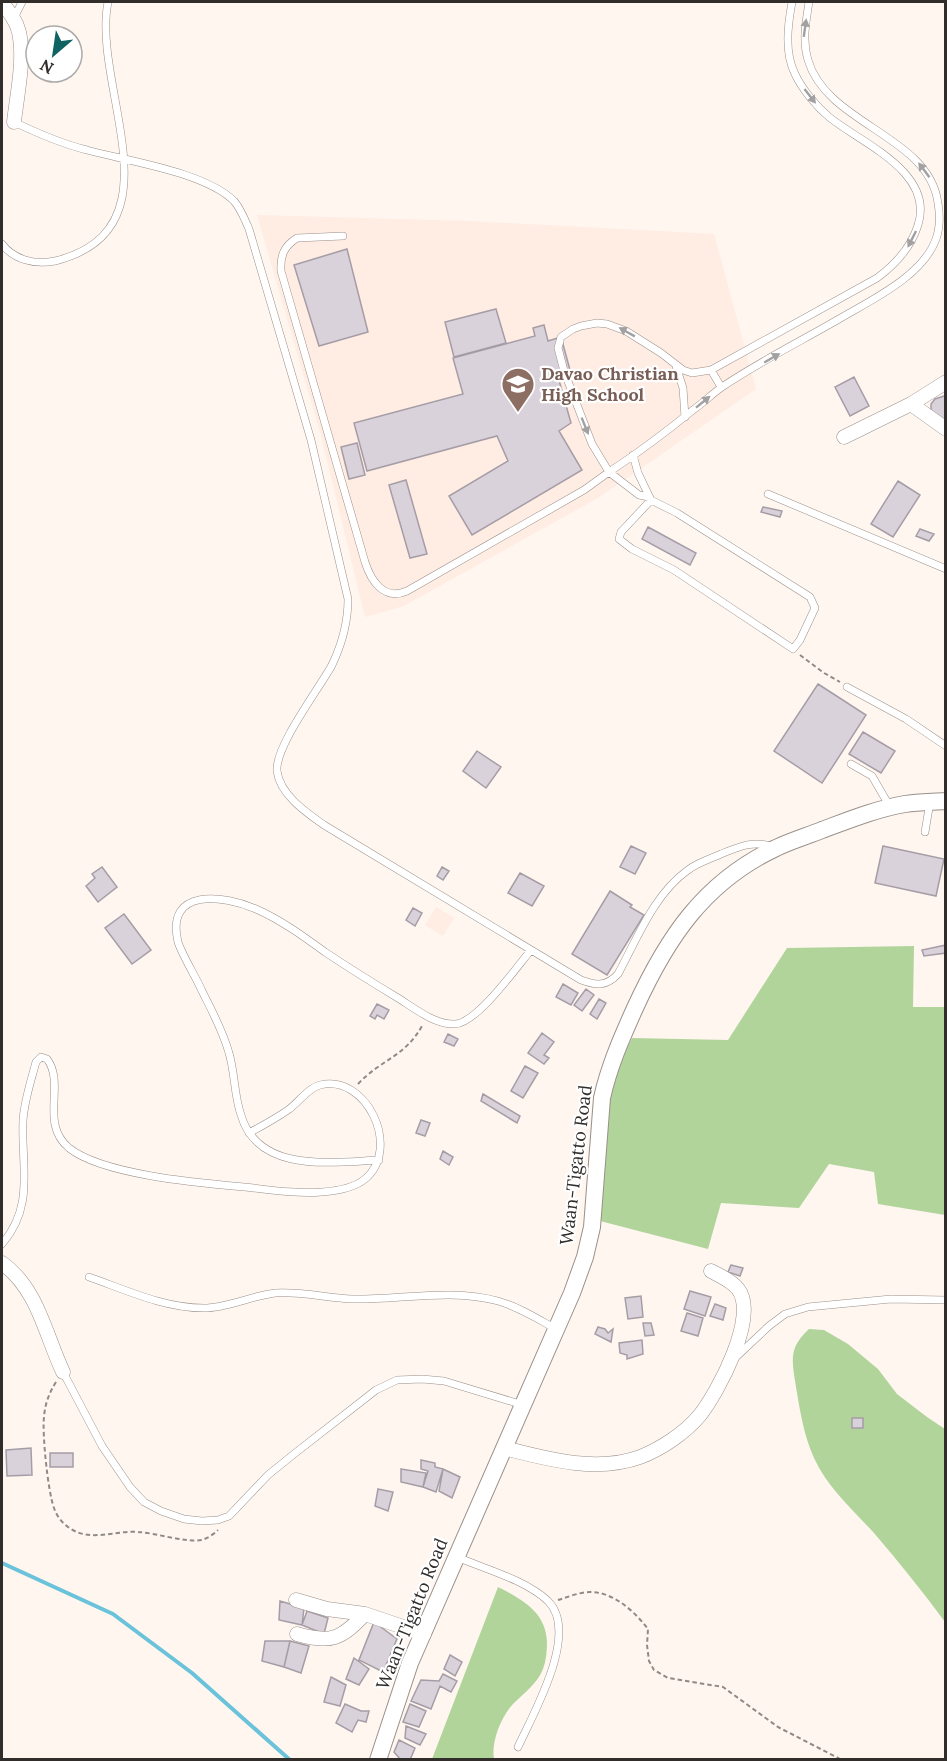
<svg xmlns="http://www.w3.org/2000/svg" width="947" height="1761" viewBox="0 0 947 1761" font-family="Lora,serif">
  <rect width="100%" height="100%" fill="#fff6f0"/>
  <!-- built -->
  <path fill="#ffece2" d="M257 215 468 221 714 234 756 389 598 498 404 606 365 617 321 436Z
    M436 907 454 918 443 936 425 925Z"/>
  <!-- green -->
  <path fill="#b1d49b" d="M914 946 913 1007H945V1215L878 1204 874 1172 829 1164 799 1208 721 1203 708 1249 600 1221 610 1099 621 1060 632 1038 728 1040 787 948Z
    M809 1329 824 1330 848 1344 878 1369 897 1394 927 1417 945 1429V1622C923 1592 899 1562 874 1533 853 1510 827 1487 814 1458 804 1436 800 1411 796 1387 792 1361 788 1348 809 1329Z
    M498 1587C522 1599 546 1612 547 1642 547 1651 546 1661 543 1669 538 1683 523 1694 513 1704 501 1717 491 1742 494 1759H432Z"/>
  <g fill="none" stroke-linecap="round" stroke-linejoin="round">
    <!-- stream -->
    <path stroke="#6ac3da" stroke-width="4" d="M2 1563 113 1614 192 1673 290 1760"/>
  </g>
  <!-- building -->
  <path fill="#dad2db" stroke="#a59da6" stroke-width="1.5" d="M347 249 368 332 319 346 294 265Z
    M496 309 506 343 454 357 445 322Z
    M544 325 548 341 561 337 570 370 557 373 571 423 559 431 582 470 472 535 449 496 508 461 497 436 367 471 354 423 463 394 453 358 535 336 533 328Z
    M854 377 869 406 850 416 835 387Z
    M944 396 946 397V423L935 417 931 409V404L935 399Z
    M357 443 365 475 349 479 341 447Z
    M406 480 427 554 410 558 389 485Z
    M898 481 920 495 893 537 871 524Z
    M763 507 782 511 780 517 761 512Z
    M648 527 696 553 690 565 642 539Z
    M920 529 934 534 929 541 916 536Z
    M818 684 866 715 822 783 774 751Z
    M863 732 895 751 881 773 849 754Z
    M477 751 501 767 486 788 463 771Z
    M631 846 646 853 635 874 620 867Z
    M883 846 944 859 936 896 875 883Z
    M102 867 117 887 98 902 86 886 95 878 92 874Z
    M442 867 449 871 443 880 437 876Z
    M520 873 544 886 532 906 508 893Z
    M610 891 632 905 630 907 644 915 607 975 572 954Z
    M413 908 422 913 415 926 406 920Z
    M124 914 151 950 132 964 105 928Z
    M946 945V953L924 956 922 950Z
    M563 984 578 993 571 1005 556 997Z
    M586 989 594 995 582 1011 574 1005Z
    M599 999 606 1003 597 1019 590 1014Z
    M377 1004 389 1010 384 1019 377 1015 375 1019 370 1016Z
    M542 1033 554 1042 544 1055 549 1058 544 1064 528 1053Z
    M448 1034 458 1039 454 1046 444 1042Z
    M525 1066 538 1073 523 1098 511 1091Z
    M483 1094 520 1116 517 1123 481 1101Z
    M421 1120 430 1123 425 1136 416 1133Z
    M443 1151 453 1157 449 1165 440 1159Z
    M731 1265 743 1268 740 1276 728 1272Z
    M690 1291 711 1297 705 1316 684 1309Z
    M641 1296 643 1317 628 1319 625 1298Z
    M715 1304 726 1308 723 1320 710 1316Z
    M687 1313 703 1318 698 1336 681 1331Z
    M643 1323H651L654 1335 645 1336Z
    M598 1327 605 1329 608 1333 613 1329 611 1342 595 1334Z
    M642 1340 643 1354 627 1359V1355L620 1353 619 1343Z
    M852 1418H863V1428H852Z
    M31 1448 32 1475 7 1476 6 1450Z
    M50 1453H73V1467H50Z
    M421 1460 435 1463V1467L443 1469 436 1492 423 1487 428 1471 421 1469Z
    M401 1469 426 1473 423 1487 401 1482Z
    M443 1469 460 1477 452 1498 439 1491Z
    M378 1489 393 1492 388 1511 375 1506Z
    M280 1601 304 1608 302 1625 279 1620Z
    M307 1611 328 1618 324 1634 302 1625Z
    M374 1622 397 1639 383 1672 359 1660Z
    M265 1641H290L284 1667 262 1661Z
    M290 1641 309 1646 301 1673 284 1667Z
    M450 1655 462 1662 455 1676 444 1669Z
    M354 1658 369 1669 359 1685 346 1679Z
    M443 1674 457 1681 451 1692 440 1686 431 1709 411 1701 421 1680 439 1681Z
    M331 1677 346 1685 340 1706 324 1702Z
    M345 1704 361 1711H369L366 1722 358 1720 352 1732 336 1723Z
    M410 1704 426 1711 419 1727 403 1722Z
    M406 1726 426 1734 420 1745 405 1738Z
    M399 1740 415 1748 410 1760H401L394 1752Z"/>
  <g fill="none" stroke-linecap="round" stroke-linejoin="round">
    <defs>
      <path id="service" d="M792 2C788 24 784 52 795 74 802 89 816 106 829 117 861 143 935 172 918 225 911 248 896 264 877 278L711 370 692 373 683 370 661 353 626 331 607 324 597 323 581 326 573 329 561 337 558 348 564 371 592 444 609 472C638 453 666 432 693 410 703 403 712 394 722 387 759 362 801 341 839 319 871 300 923 276 936 239 940 228 940 215 938 203 929 135 827 125 808 60 802 40 806 22 809 2
        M14 18 22 2
        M14 122C37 133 62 144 87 150 127 161 205 172 234 201 241 209 245 220 249 229L311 440 348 599C348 622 342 644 332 665 319 689 275 746 277 771 280 795 307 813 324 825L581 980C597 986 607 986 618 974 637 939 654 894 688 870 697 863 710 859 721 854 740 846 754 840 774 847
        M343 236 297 238C284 246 280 256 281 271L365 562C371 581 384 601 407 591L584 490 609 472 639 495 649 497
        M2 244C14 260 35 265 55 261 183 229 91 87 108 2
        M676 366 683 388 685 417
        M711 370 721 387
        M633 455 638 473 651 500 677 513 810 597 815 608 800 640 793 649 674 570 632 549 619 539 621 532 651 500
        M768 494 946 569
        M847 687 906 719 946 746
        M851 764 872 776 890 807
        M925 832 930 802
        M379 1160C333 1162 258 1174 241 1115 234 1095 235 1073 229 1053 223 1031 212 1011 202 991 196 977 182 955 178 942 165 887 224 895 256 909 281 920 303 936 325 952 349 968 373 983 398 998 414 1008 435 1025 455 1024 477 1023 516 968 531 950
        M2 1244C35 1206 21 1166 23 1121 24 1101 31 1081 36 1062L41 1057 47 1059C66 1084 39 1123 69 1148 103 1175 200 1183 245 1187 271 1190 297 1194 322 1192 336 1191 354 1188 365 1179 402 1148 366 1073 320 1085 308 1088 298 1103 288 1110 275 1119 262 1126 249 1133
        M89 1277C126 1290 164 1308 204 1308 227 1308 251 1296 275 1293 301 1291 327 1298 352 1299 400 1300 451 1288 498 1301 519 1307 538 1319 556 1329
        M735 1358 769 1326 785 1314 808 1307 891 1299 946 1300
        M63 1372 102 1446 130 1487 144 1502 161 1511 184 1519 202 1521 218 1520 229 1516 268 1475 294 1454 376 1390 397 1380 422 1379 444 1381 523 1405
        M457 1557C485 1569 526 1580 548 1601 580 1633 533 1714 518 1747"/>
      <path id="minor" d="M2 3C9 12 16 20 19 32 25 60 17 94 14 122
        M911 404 946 429
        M844 437 911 404 946 382
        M2 1263C38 1289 45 1334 63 1372
        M504 1448C547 1459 596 1473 640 1457 661 1449 685 1433 700 1415 718 1392 759 1316 738 1289 731 1280 720 1276 711 1271
        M296 1600 327 1609 365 1614 424 1634
        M297 1634C331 1644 341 1639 365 1614"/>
      <path id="tertiary" d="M378 1760 410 1663 572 1293 585 1257 592 1227 602 1098C609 1066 622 1037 635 1008 667 938 704 882 776 848 790 841 807 836 822 830 849 820 876 809 905 804 918 802 932 802 946 801"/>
    </defs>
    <!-- service casing -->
    <use href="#service" stroke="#9a908a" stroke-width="8"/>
    <!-- minor casing -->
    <use href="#minor" stroke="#9a908a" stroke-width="15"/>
    <!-- tertiary casing -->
    <use href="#tertiary" stroke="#9a908a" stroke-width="18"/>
    <!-- path -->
    <path stroke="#908a86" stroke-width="2" stroke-dasharray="4.5 3" stroke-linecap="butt" d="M800 655 824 673 840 682
      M358 1084C381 1059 406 1057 423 1024
      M56 1382C49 1393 45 1404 44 1417 42 1434 48 1492 54 1508 57 1517 63 1524 71 1529 92 1542 116 1530 138 1532 157 1533 185 1543 202 1540 208 1538 214 1534 218 1530
      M558 1600C568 1597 580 1592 590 1592 614 1592 635 1612 648 1629L647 1645 649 1661 654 1670 668 1678 723 1687 778 1727 842 1760"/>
    <!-- service -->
    <use href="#service" stroke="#fff" stroke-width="7"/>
    <!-- minor -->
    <use href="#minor" stroke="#fff" stroke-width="14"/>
    <!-- tertiary -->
    <use href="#tertiary" stroke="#fff" stroke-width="16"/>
  </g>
  <!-- one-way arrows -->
  <defs><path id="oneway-solid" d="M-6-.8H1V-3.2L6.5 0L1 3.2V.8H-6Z" transform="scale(1.5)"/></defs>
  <g fill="#a2a0a0">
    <use href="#oneway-solid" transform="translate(805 28) rotate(-82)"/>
    <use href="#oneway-solid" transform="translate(810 96) rotate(52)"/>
    <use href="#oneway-solid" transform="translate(924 170) rotate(-127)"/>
    <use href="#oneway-solid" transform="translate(912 239) rotate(117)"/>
    <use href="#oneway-solid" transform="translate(627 332) rotate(-151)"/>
    <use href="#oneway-solid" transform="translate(772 358) rotate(-30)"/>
    <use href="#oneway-solid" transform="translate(703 402) rotate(-39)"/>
    <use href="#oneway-solid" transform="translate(585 426) rotate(68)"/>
  </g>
  <!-- icons -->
  <defs>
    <symbol id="school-pin" viewBox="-11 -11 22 30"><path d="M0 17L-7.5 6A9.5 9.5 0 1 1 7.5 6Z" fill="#8d6e63" stroke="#fff"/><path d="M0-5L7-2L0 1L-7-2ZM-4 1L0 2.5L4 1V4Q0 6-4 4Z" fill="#fff"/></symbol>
  </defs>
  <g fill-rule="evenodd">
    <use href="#school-pin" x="499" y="365" width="38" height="52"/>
  </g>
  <g text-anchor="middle" stroke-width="4.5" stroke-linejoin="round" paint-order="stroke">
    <!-- education labels -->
    <g font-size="18" font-weight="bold" fill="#785e54" stroke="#fff" text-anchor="start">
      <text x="541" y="380">Davao Christian<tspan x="541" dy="21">High School</tspan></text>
    </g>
    <!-- street labels -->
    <g font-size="18" fill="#312d2b" stroke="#fff">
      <text transform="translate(576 1165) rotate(-83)" y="6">Waan-Tigatto Road</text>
      <text transform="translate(412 1614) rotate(-68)" y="6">Waan-Tigatto Road</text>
    </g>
  </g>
  <!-- border -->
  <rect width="947" height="1761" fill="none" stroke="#312d2b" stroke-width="6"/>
  <!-- north arrow -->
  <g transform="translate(54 54) rotate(209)"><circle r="28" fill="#ffffff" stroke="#adabaa" stroke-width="1.5"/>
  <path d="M0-4.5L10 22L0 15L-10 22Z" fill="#116262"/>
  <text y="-9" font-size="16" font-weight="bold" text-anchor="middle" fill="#312d2b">N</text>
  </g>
</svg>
